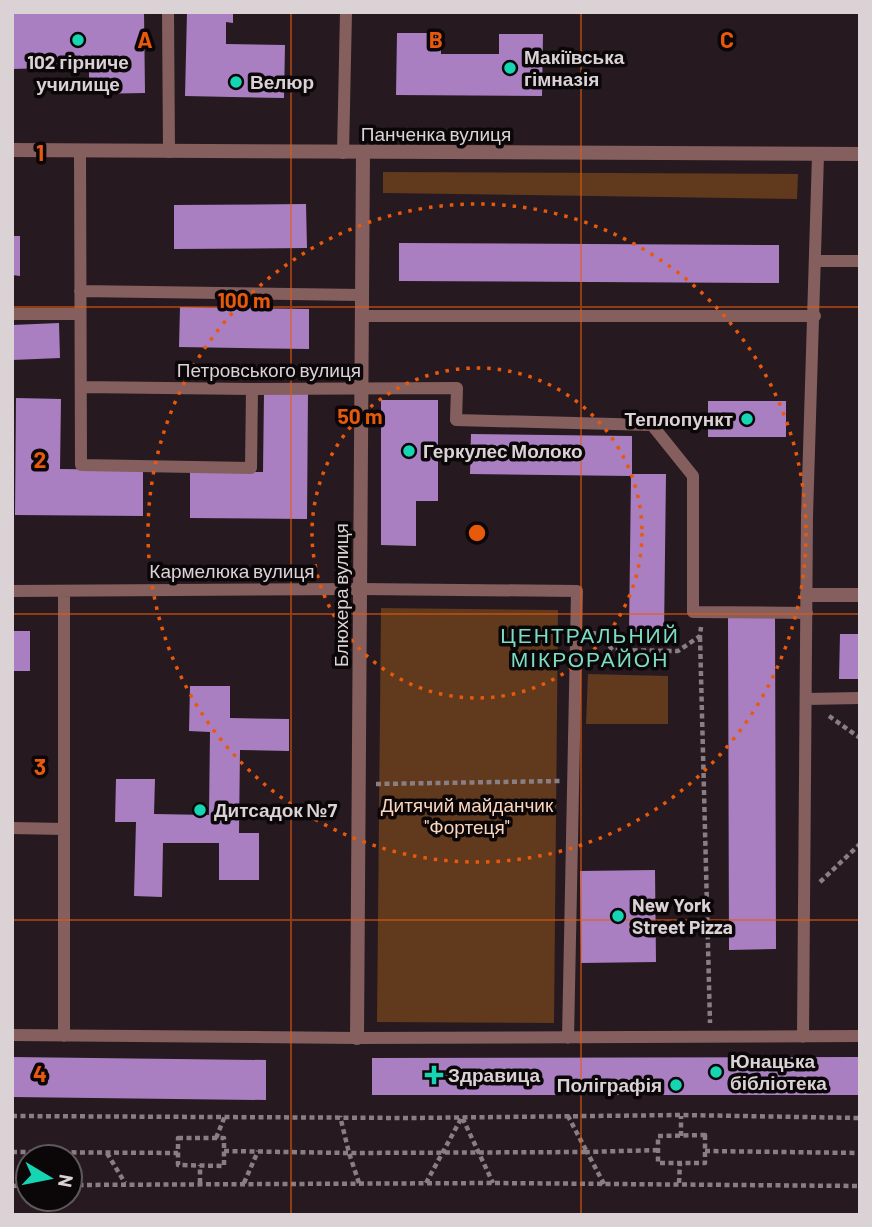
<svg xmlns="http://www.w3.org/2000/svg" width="872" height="1227" viewBox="0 0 872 1227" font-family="Barlow,sans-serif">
  <rect width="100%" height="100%" fill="#261a20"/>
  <!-- green -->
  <path fill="#61391c" d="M383 172 798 174 797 199 383 193Z
    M381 608 558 610 554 1023 377 1022Z
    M588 674 668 676V724H586Z"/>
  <!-- building -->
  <path fill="#a97fc2" d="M144 12 145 93 89 94V67L12 69V14Z
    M187 12H233V23L226 22V44L285 45 284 98 185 96Z
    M397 33H441V54H499V34H543L542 96 396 95Z
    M306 204 307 248 174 249V205Z
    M12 236H20V276L12 275Z
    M399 243 779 245V283L399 281Z
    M180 307 309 309V349L179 347Z
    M59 323 60 358 12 360V325Z
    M264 392H308L307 519 190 518V472H263Z
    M16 398 61 399 60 469 143 470V516L15 515Z
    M381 400H438V501H416V546L381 545Z
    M708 401H786V437H708Z
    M471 434 632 436V474H666L664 634H629L631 476 470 474Z
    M775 616 776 949 729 950 728 617Z
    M12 631H30V671H12Z
    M840 634H860V679H839Z
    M190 686H230V718L289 719V751L240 750 239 833H259V880H219V843H163L162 897 134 896 136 822H115L116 779H155L154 814 209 815 210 732 189 731Z
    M655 870 656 962 581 963 580 871Z
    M12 1057 266 1060V1100L12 1097Z
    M860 1057V1095H372V1058Z"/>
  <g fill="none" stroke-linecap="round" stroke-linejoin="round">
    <!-- path -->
    <path stroke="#897e83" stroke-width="4.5" stroke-dasharray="5 3.5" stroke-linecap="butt" d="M591 633 603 634 612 650 678 651 700 636 701 627
      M700 637 710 1023
      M829 716 860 738
      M376 784 560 781
      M820 882 860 844
      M12 1116 410 1118 681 1115 860 1118
      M705 1135V1163H658V1136Z
      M681 1136V1116
      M178 1138H224V1166L178 1165Z
      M216 1138 225 1116
      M224 1151 349 1153 340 1116
      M705 1151 860 1153
      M12 1152 178 1153
      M107 1153 125 1183
      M200 1183V1165
      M244 1183 258 1151
      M359 1183 349 1153 587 1152 568 1116
      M426 1183 462 1117 493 1183
      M679 1183 680 1163
      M604 1184 587 1152 658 1150
      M70 1185 493 1183 860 1186
      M12 1186 28 1185"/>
    <!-- service -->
    <path stroke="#845f5e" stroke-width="12" d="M168 12 169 152
      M80 152 81 465 251 468 252 389
      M343 153 346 12
      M816 261H860
      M80 291 362 295
      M12 314H80
      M362 316H815
      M81 387 252 389 457 388 456 420 652 425 693 476V612L807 613
      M12 591 361 589 577 591 568 1038
      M64 591V1036
      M806 699 860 698
      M12 828 64 829
      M12 1035 357 1038 860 1036
      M803 1037 807 516 818 155"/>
    <!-- minor -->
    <path stroke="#845f5e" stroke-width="14" d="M807 595H860
      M357 1038 363 153"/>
    <!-- tertiary -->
    <path stroke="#845f5e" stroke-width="14" d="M12 150 860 154"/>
  </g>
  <!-- grid -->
  <path fill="none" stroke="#e8590c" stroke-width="2" stroke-opacity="0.55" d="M291 12V1215M581 12V1215M12 307H860M12 614H860M12 920H860"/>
  <!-- distance rings -->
  <g fill="none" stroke="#e8590c" stroke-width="3.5" stroke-dasharray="3.5 7">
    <circle cx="477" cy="533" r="165"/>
    <circle cx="477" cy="533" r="329"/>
  </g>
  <!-- markers -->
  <g fill="#16d5b3" stroke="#0b0709" stroke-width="2.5">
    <circle cx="78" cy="40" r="7"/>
    <circle cx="510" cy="68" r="7"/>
    <circle cx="236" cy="82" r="7"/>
    <circle cx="747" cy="419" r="7"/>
    <circle cx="409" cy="451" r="7"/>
    <circle cx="200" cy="810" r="7"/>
    <circle cx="618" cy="916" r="7"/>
    <circle cx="716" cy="1072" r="7"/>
    <path d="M430.5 1064.5h7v7h7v7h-7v7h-7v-7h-7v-7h7z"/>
    <circle cx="676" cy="1085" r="7"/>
  </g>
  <g text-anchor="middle" stroke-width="7" stroke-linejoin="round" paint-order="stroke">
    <!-- poi labels -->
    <g font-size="19" font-weight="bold" fill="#dbd2d6" stroke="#0b0709" text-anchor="start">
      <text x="524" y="64">Макіївська<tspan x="524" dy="22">гімназія</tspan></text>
      <text x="78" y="69" text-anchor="middle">102 гірниче<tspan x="78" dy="22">училище</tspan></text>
      <text x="250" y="89">Велюр</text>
      <text x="733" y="426" text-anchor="end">Теплопункт</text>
      <text x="423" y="458">Геркулес Молоко</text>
      <text x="214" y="817">Дитсадок №7</text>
      <text x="632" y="912">New York<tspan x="632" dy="22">Street Pizza</tspan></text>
      <text x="730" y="1068">Юнацька<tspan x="730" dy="22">бібліотека</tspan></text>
      <text x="448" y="1082">Здравица</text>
      <text x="662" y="1092" text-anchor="end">Поліграфія</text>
    </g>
    <!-- street labels -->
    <g font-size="19" fill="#dbd2d6" stroke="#0b0709">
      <text x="436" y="141">Панченка вулиця</text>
      <text x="269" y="377">Петровського вулиця</text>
      <text x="232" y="578">Кармелюка вулиця</text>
      <text transform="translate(341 595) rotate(-90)" y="7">Блюхера вулиця</text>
    </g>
    <!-- park labels -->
    <g font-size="19" fill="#fcd5bc" stroke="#0b0709">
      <text x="467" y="812">Дитячий майданчик<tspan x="467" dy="22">"Фортеця"</tspan></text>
    </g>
    <!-- neighbourhood labels -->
    <g font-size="21" letter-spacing="2" fill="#7bddc4" stroke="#0b0709">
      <text x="590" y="643">ЦЕНТРАЛЬНИЙ<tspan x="590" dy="24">МІКРОРАЙОН</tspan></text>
    </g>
  </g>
  <g font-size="23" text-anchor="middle" font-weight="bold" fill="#e8590c" stroke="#0b0709" stroke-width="7" stroke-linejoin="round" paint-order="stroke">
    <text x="145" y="48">A</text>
    <text x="436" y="48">B</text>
    <text x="727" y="48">C</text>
    <text x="40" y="161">1</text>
    <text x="40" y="468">2</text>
    <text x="40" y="775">3</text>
    <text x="40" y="1082">4</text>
  </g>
  <circle cx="477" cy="533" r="10" fill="#e8590c" stroke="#0b0709" stroke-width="3.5"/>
  <g font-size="21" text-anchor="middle" font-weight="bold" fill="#e8590c" stroke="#0b0709" stroke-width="7" stroke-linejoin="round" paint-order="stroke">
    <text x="244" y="308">100 m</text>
    <text x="360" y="424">50 m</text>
  </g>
  <!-- border -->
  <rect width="872" height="1227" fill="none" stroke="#dbd2d6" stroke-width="28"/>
  <!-- north arrow -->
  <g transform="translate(49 1178) rotate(100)"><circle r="33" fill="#0b0709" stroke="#5e585b" stroke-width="2"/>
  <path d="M0-5L12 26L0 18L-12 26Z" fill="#16d5b3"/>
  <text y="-10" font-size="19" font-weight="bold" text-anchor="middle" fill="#dbd2d6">N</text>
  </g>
</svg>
